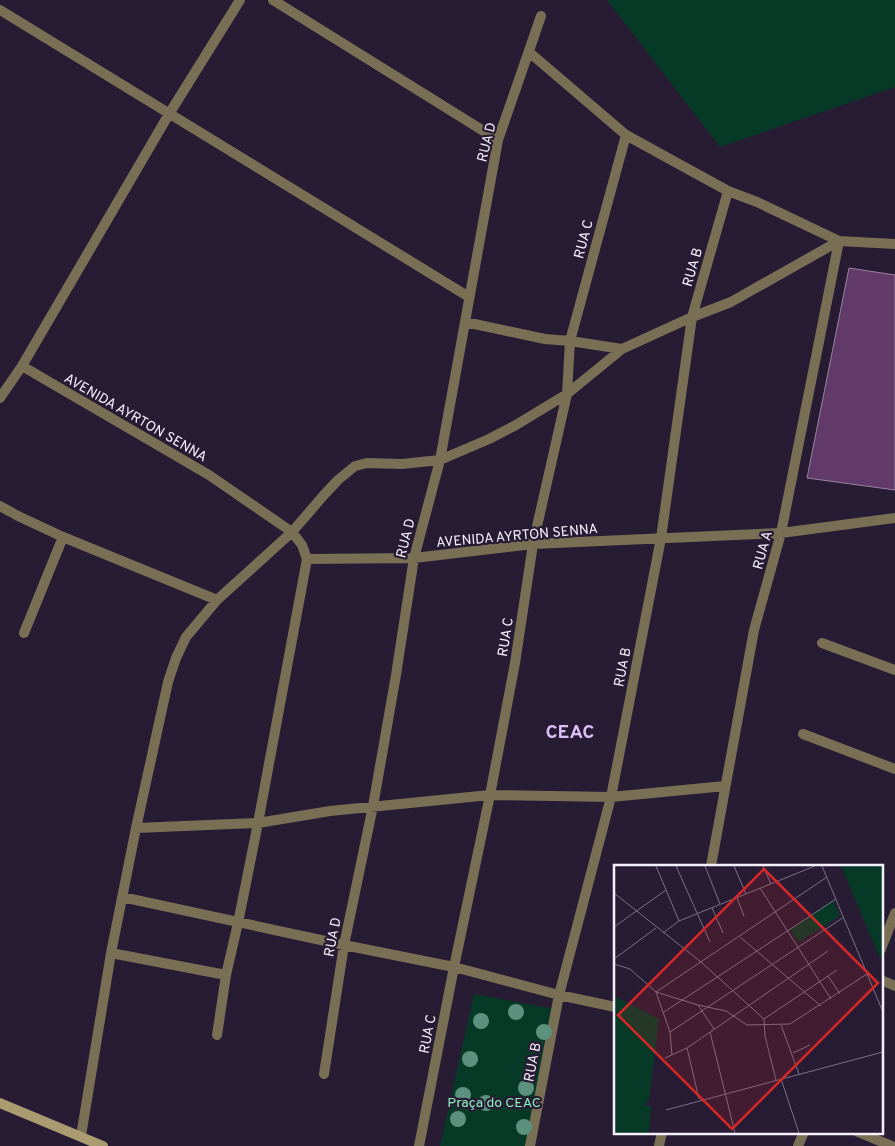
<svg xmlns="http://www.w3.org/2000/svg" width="895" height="1146" viewBox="0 0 895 1146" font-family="Overpass,sans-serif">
  <rect width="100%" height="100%" fill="#281c34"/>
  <!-- green -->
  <path fill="#073a26" d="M607 0H895V87L720 147Z
    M474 994 554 1009 529 1146H440Z"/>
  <!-- building -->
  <path fill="#623a6a" stroke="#99839e" d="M849 268 895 275V490L807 478Z"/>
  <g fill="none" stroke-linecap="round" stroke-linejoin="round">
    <!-- minor -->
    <path stroke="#786f55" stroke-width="10" d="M273 0 498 140
      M0 10 469 297
      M529 52 626 135 728 191 757 202 839 241 895 244
      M465 322 545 339 570 341 622 349 692 317 731 302 839 241
      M22 366 209 475 292 532 302 545 307 559 414 558 533 544 781 533 895 518
      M0 398 22 366 169 114 240 0
      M0 506 18 516 63 537 217 600
      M24 633 63 537
      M822 643 895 670
      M803 734 895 769
      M136 828 258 823 330 811 490 795 611 797 725 786
      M711 866 754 630 781 533 839 241
      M122 897 344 945 454 967 559 995 615 1007
      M881 949 895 913
      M111 953 226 975
      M881 980 895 986
      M217 1035 226 975 238 923 258 823 307 559
      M324 1074 344 945 373 806 396 675 414 558 440 460 498 140 541 16
      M858 1132 892 1146
      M81 1136 111 953 136 828 168 682 176 658 186 637 217 600 292 532 323 496 338 480 355 466 367 463 402 464 440 460 489 439 516 425 567 394 622 349
      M419 1146 454 967 490 795 515 663 533 544 567 394 570 341 626 135
      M530 1146 559 995 611 797 661 538 692 317 728 191
      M659 1146 662 1132
      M798 1146 804 1132"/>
    <!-- secondary -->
    <path stroke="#aa9b70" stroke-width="10" d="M0 1103 103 1146"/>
  </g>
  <!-- trees -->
  <g fill="#5d917f">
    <circle cx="516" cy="1012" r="8"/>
    <circle cx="481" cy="1021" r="8"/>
    <circle cx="544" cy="1032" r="8"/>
    <circle cx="470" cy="1059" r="8"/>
    <circle cx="526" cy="1088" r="8"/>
    <circle cx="463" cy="1095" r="8"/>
    <circle cx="486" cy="1103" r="8"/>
    <circle cx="458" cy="1119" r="8"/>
    <circle cx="524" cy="1127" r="8"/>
  </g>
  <g text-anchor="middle" stroke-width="4.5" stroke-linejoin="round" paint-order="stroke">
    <!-- street labels -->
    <g font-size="14" fill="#f6f0fd" stroke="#281c34">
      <text transform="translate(486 142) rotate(-76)" y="5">RUA D</text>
      <text transform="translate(583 239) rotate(-75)" y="5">RUA C</text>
      <text transform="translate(692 267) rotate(-74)" y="5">RUA B</text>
      <text transform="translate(136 417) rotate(30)" y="5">AVENIDA AYRTON SENNA</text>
      <text transform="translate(517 535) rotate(-5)" y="5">AVENIDA AYRTON SENNA</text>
      <text transform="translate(405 538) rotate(-76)" y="5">RUA D</text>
      <text transform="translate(762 550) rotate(-75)" y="5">RUA A</text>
      <text transform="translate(505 637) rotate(-81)" y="5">RUA C</text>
      <text transform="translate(622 667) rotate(-79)" y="5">RUA B</text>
      <text transform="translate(332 937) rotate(-79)" y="5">RUA D</text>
      <text transform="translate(427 1034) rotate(-79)" y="5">RUA C</text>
      <text transform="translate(532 1062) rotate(-79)" y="5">RUA B</text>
    </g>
    <!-- park labels -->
    <g font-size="14" fill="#88f0bd" stroke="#281c34">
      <text x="494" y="1107">Praça do CEAC</text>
    </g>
    <!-- district labels -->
    <g font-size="19" font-weight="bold" fill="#dabff5" stroke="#281c34">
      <text x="570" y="738">CEAC</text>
    </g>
  </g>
  <!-- overview -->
  <g transform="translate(614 865)">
    <rect width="269" height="269" fill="#281c34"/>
    <path d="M227 1H269V92L266 93ZM219 35 226 51 185 77 176 65ZM0 131 45 154 35 235 30 240 37 241 35 268H0Z" fill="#073a26"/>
    <path fill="none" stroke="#7a7184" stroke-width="1" d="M42 1 65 56M62 1 96 77M91 1 106 39M120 1 132 29M149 1 157 19M208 1 269 147M146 23 217 134M0 28 87 97 150 154 151 171 162 215M123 33 130 51M98 43 109 68M0 62 52 25M49 68 65 56 201 1M126 72 207 141M0 94 42 63M0 99 16 104 42 127 56 167 58 190M214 111 226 129M42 127 213 12M42 127 84 140 100 164M84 140 112 146 133 160 176 159 253 109M50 147 222 34M150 154 223 105M167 160 185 209M56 167 230 52M96 167 121 268M73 183 85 234M179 188 196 180M51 193 73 183 214 86M167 214 185 268M52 245 269 187"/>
    <path fill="#d62828" fill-opacity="0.15" stroke="#d62828" stroke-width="2.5" d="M150 4 264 118 118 264 4 150Z"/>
    <rect width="269" height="269" fill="none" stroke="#f6f0fd" stroke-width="2.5"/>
  </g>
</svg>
